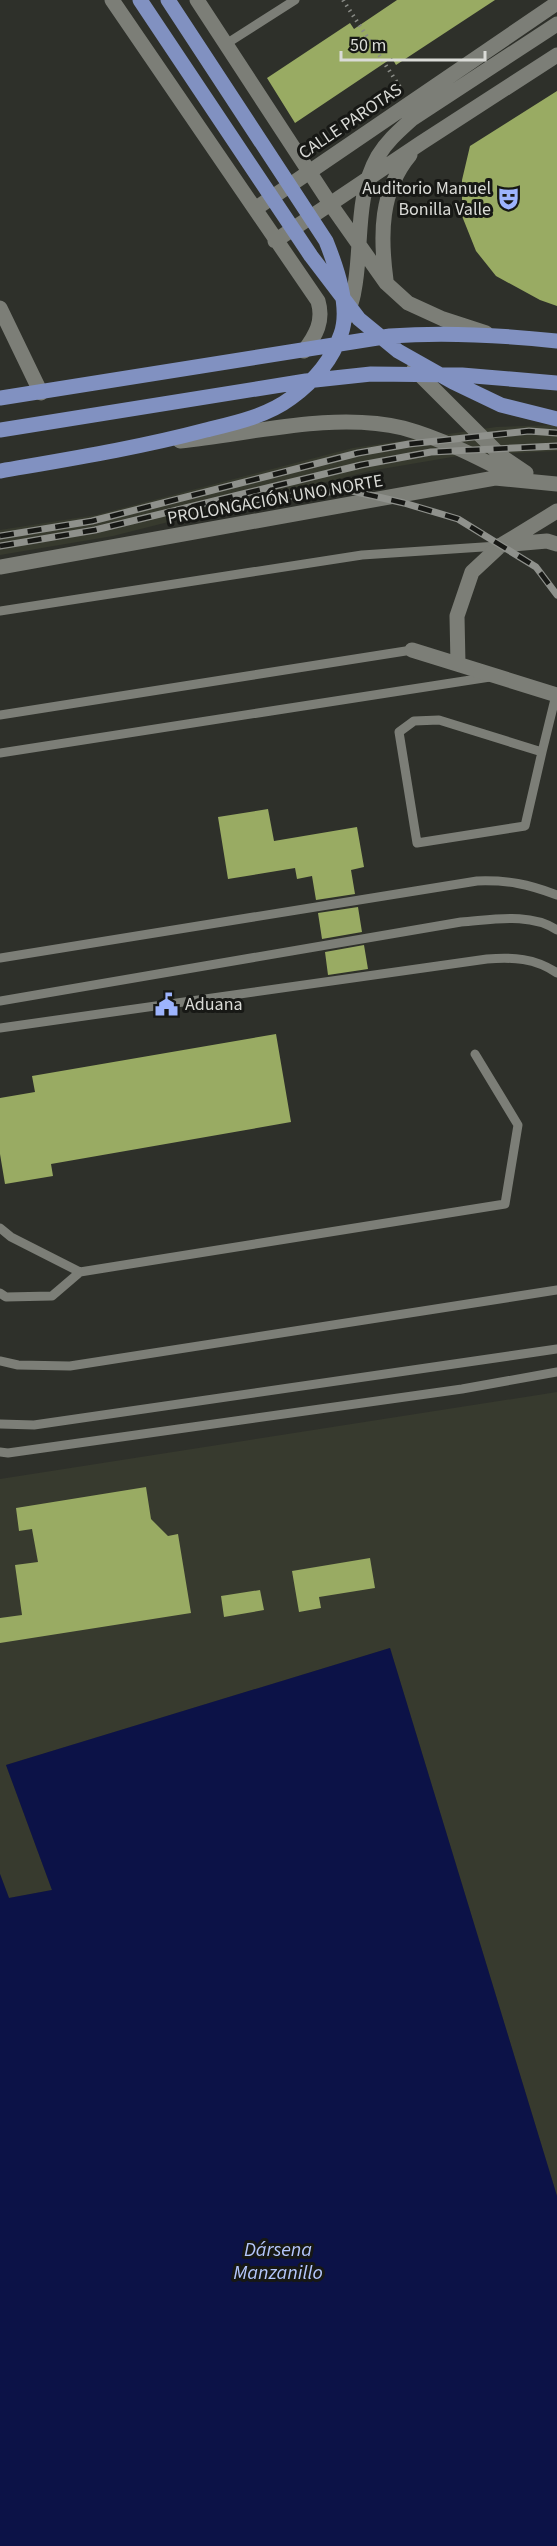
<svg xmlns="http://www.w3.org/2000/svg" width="557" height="2546" viewBox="0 0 557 2546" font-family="'Source Sans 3',sans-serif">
  <rect width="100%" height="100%" fill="#2e302a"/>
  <!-- built -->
  <path fill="#373a2e" d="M557 425V451L458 456 370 471 113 536 0 555V530L96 515 353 448 496 427Z
    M557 1392V2196L390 1648 6 1765 52 1890 9 1898 0 1874V1479Z"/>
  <!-- water -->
  <path fill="#0c1247" d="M390 1648 557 2196V2546H0V1874L9 1898 52 1890 6 1765Z"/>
  <!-- building -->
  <path fill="#99ab63" d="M397 0H495L396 65 392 58 295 123 267 78 350 23 354 29Z
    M557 91V306L540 300 496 276 476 251 462 216V180L470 146Z
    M268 809 274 841 357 827 364 867 351 870 355 894 316 900 312 876 297 879 295 868 228 879 218 817Z
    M358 907 362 932 322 939 318 913Z
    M364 945 368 969 328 975 325 952Z
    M276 1034 291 1122 51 1164 53 1176 5 1184 0 1154V1098L35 1092 32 1076Z
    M146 1487 151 1519 168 1536 178 1534 191 1613 0 1643V1618L22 1615 15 1565 38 1562 32 1529 19 1531 16 1508Z
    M370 1558 375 1588 319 1597 321 1608 299 1612 292 1571Z
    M260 1590 264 1610 224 1617 221 1596Z"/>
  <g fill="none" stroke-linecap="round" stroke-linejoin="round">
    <!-- path -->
    <path stroke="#898b86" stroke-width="4" stroke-dasharray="1.5 4.5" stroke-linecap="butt" d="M343 0 402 90"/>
    <!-- service -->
    <path stroke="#7c7e77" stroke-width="9" d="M226 44 295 0
      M0 611 362 555 498 546
      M0 715 412 650
      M439 720 542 752 525 826 417 843 399 732 414 721Z
      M542 752 556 695
      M0 753 490 677
      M0 958 477 881C508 880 528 884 557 895
      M0 1001 461 922C492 920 530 912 557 930
      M0 1028 487 959C513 957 535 958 557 973
      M0 1228 11 1237 80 1272
      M0 1293 6 1297 52 1296 80 1272 505 1204 518 1125 475 1054
      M0 1361 18 1365 70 1366 557 1290
      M0 1424 34 1425 557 1349
      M0 1452 8 1453 462 1389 557 1372"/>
    <!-- minor -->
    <path stroke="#7c7e77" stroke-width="15" d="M0 308 41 393
      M414 369 501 456 526 473
      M180 441C250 434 334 411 403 428 443 439 479 458 516 477
      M503 544 557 511
      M0 567 495 478 557 484
      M412 650 557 695
      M458 664 457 616 472 572 501 545 547 541 557 544"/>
    <!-- tertiary -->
    <path stroke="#7c7e77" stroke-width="15" d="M112 0 318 301C324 321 316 335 304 351
      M197 0 331 205 386 283 408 303 443 319 486 333
      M255 209 557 3
      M275 241 421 143 557 55
      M386 280C380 235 380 191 410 155
      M346 318C349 309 353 300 354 291 363 246 354 198 378 156 387 141 400 130 412 119L557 24"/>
    <!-- primary -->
    <path stroke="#8191c1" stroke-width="15" d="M140 0 311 256 359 319 398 351 453 382 501 405 557 419
      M0 398 390 336C447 332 501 335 557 341
      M0 430 306 381 371 374 462 375 557 383
      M0 471C69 459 138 448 206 430 235 423 267 416 291 398 313 382 332 360 341 334 351 307 336 266 326 241L168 0"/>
    <defs>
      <path id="rail" d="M253 500 348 490 404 503 458 519 536 567 557 595
        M0 536 92 521 358 453 409 444 529 431 557 433
        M0 546 95 530 361 465 431 452 557 446"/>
    </defs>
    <!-- rail casing -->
    <use href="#rail" stroke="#8f918c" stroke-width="7"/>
    <!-- rail -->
    <use href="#rail" stroke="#171815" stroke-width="4.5" stroke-dasharray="14" stroke-linecap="butt"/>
  </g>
  <!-- icons -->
  <defs>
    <symbol id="theatre-bare" viewBox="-9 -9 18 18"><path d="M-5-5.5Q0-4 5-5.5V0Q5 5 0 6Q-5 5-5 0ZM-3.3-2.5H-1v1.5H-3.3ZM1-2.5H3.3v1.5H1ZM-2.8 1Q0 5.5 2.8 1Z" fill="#9db4fd" stroke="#171815" stroke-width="2.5" paint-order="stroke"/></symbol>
    <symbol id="civic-bare" viewBox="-9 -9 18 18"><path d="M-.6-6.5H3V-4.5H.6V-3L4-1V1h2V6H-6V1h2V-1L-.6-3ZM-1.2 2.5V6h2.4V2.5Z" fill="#9db4fd" stroke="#171815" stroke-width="2.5" paint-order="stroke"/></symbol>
  </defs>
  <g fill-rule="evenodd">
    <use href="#theatre-bare" x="492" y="182" width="33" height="33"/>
    <use href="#civic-bare" x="150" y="988" width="33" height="33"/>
  </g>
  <g text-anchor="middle" stroke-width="6" stroke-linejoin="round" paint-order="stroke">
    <!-- street labels -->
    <g font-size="18" fill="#dadbd7" stroke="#171815">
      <text transform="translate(350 121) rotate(-34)" y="6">CALLE PAROTAS</text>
      <text transform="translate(275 499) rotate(-10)" y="6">PROLONGACIÓN UNO NORTE</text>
    </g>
    <!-- poi labels -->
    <g font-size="18" fill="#dadbd7" stroke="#171815" text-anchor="end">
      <text x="491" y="194">Auditorio Manuel<tspan x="491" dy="21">Bonilla Valle</tspan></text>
      <text x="185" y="1010" text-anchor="start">Aduana</text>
    </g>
    <!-- water labels -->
    <g font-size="20" font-style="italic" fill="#b5c7fc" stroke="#171815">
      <text x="278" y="2256">Dársena<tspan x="278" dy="23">Manzanillo</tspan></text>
    </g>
  </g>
  <!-- scale -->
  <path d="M341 51v9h144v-9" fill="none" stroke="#dadbd7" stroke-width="3"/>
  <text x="350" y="51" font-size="18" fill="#dadbd7" stroke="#171815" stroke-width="4.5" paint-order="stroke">50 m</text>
</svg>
